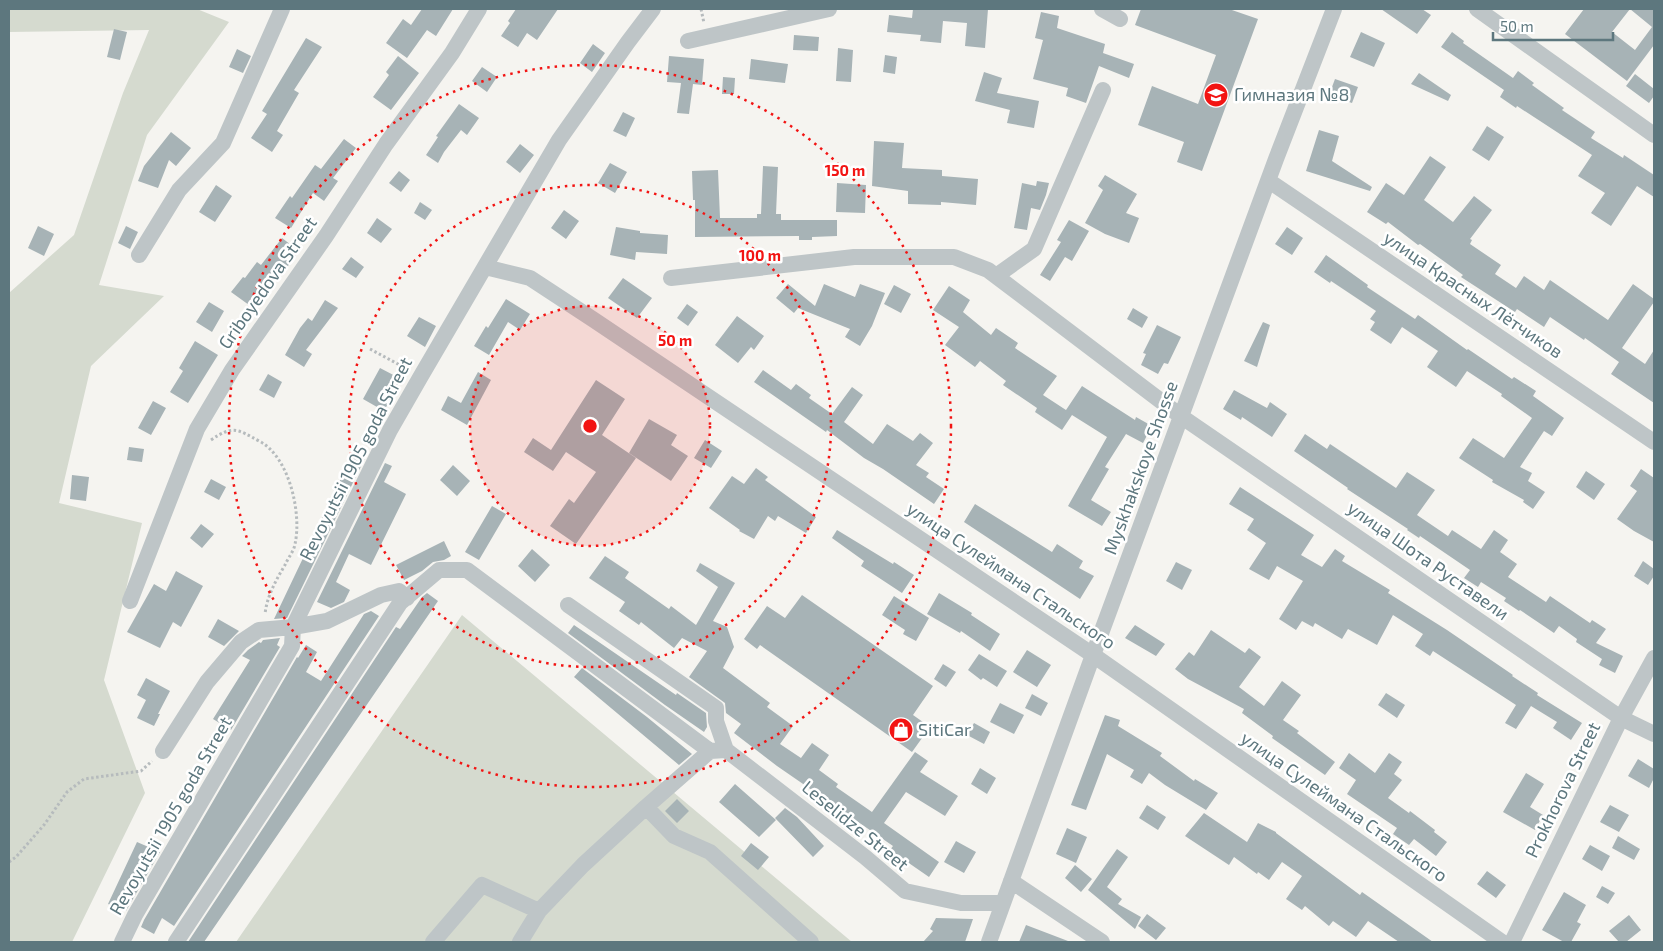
<svg xmlns="http://www.w3.org/2000/svg" width="1663" height="951" viewBox="0 0 1663 951" font-family="'Exo 2',sans-serif">
  <rect width="100%" height="100%" fill="#f5f4f0"/>
  <!-- green -->
  <path fill="#d5dacf" d="M9 9H197L229 22 147 135 99 285 164 296 91 366 59 503 142 523 104 680 145 793 72 942H9V293L74 235 123 93 149 30 9 32Z
    M462 615 852 942H236Z"/>
  <!-- building -->
  <path fill="#a7b3b6" fill-rule="evenodd" d="M422 9H453L436 36 427 30 407 58 386 43 403 19 411 25Z
    M516 9H558L537 40 527 33 518 47 501 36 510 23 508 21Z
    M913 9H988L985 48 965 46 967 23 943 21 941 43 920 41 921 35 887 32 889 15 912 18Z
    M1141 9H1229L1258 19 1202 171 1177 162 1184 142 1138 125 1152 86 1198 104 1216 55 1135 25Z
    M1381 9H1422L1431 15 1417 34Z
    M1584 9H1654V45L1627 81 1565 34ZM1630 9 1652 27 1635 50 1612 32Z
    M1041 12 1059 16 1057 28 1105 44 1103 53 1134 64 1129 78 1099 66 1086 103 1066 96 1068 88 1033 79 1043 40 1035 38Z
    M114 29 127 32 120 60 107 57Z
    M1361 32 1385 43 1374 67 1350 57Z
    M1452 32 1464 41 1463 43 1513 78 1518 71 1534 83 1532 85 1564 108 1562 110 1595 132 1591 138 1623 158 1624 155 1654 175V197L1637 186 1611 226 1591 213 1605 193 1578 176 1592 155 1517 106 1516 108 1500 97 1504 90 1441 47Z
    M794 35 819 37 818 51 793 50Z
    M306 38 322 47 294 90 299 93 277 131 283 135 272 152 251 138 267 114 262 111Z
    M593 44 605 53 592 72 580 63Z
    M838 48 853 50 851 82 836 81Z
    M237 49 251 56 243 73 229 67Z
    M885 55 897 57 895 74 883 72Z
    M398 56 419 73 391 110 373 97 389 75 386 72Z
    M669 56 704 59 702 85 693 84 689 114 677 113 681 83 667 82Z
    M751 59 788 64 785 83 749 79Z
    M482 67 497 77 487 92 472 81Z
    M984 72 1002 78 997 93 1039 101 1034 128 1007 123 1010 110 975 101Z
    M1419 73 1451 95 1448 101 1411 84Z
    M1635 74 1654 89V96L1649 103 1626 86Z
    M723 77 735 78 734 94H722Z
    M1335 79 1358 87 1352 103 1329 95Z
    M459 104 479 118 467 135 461 130 444 152 438 163 426 155 438 137 436 136Z
    M623 112 635 118 626 137 613 131Z
    M1487 126 1504 137 1489 161 1472 150Z
    M1319 130 1339 136 1332 161 1372 187 1370 191 1306 171Z
    M171 132 191 148 176 166 169 160 158 188 138 181 144 166Z
    M344 139 356 148 333 178 338 181 324 201 313 193 291 228 275 218 290 196 292 198 315 165 321 169Z
    M874 141 904 143 902 168 942 170V176L978 179 976 205 941 202V205L908 204V191L872 186Z
    M520 144 534 155 520 173 506 162Z
    M1430 156 1446 167 1424 200 1453 222 1474 196 1492 210 1470 239 1472 240 1470 244 1501 265 1495 274 1516 288 1524 276 1544 290 1550 280 1608 320 1633 284 1654 299V302L1622 348 1645 364 1654 350V403L1611 374 1619 362 1585 338 1584 340 1550 317 1544 327 1517 309 1515 312 1461 277 1463 275 1420 244 1418 245 1388 222 1386 224 1367 212 1386 183 1404 195Z
    M610 163 627 172 615 193 598 183Z
    M763 166 778 167 776 214H781V220H837V236L812 237V240H799V236L695 237V200H693L692 171 718 170 720 218H757V214H761Z
    M399 171 410 180 401 192 389 183Z
    M1105 175 1137 194 1126 213 1139 218 1129 243 1105 234 1085 223 1103 190 1098 186Z
    M1037 181 1049 183 1046 195 1040 210 1031 208 1027 230 1014 228 1022 183 1036 186Z
    M837 183 866 185 865 213 836 212Z
    M216 185 232 196 215 222 199 212Z
    M420 202 432 210 425 220 414 213Z
    M564 210 579 221 566 239 551 228Z
    M377 218 392 229 381 243 367 233Z
    M1069 220 1089 231 1072 261 1065 257 1050 281 1040 275 1061 242 1057 240Z
    M38 226 54 234 44 256 28 248Z
    M126 226 138 232 130 249 118 243Z
    M616 227 640 231V233L668 235 667 254 636 252 635 260 610 255Z
    M1287 227 1303 238 1292 255 1275 244Z
    M282 238 299 251 285 270 278 264 249 305 231 292 243 277 245 278 257 262 261 265Z
    M1326 255 1368 285 1367 287 1415 319 1418 315 1467 350 1468 349 1512 379 1514 377 1536 391 1533 396 1564 418 1552 436 1544 431 1520 467 1532 473 1528 481 1545 492 1533 509 1523 502 1524 500 1492 482 1493 480 1459 458 1473 438 1504 458 1532 418 1501 396 1502 394 1467 371 1456 387 1427 367 1438 351 1402 327 1391 344 1370 330 1375 322 1370 319 1376 311 1331 281 1330 283 1314 272Z
    M351 257 364 267 356 278 342 269Z
    M623 278 652 298 637 318 608 298Z
    M788 284 815 306 824 284 855 297 860 284 885 293 872 326 860 346 845 337 850 329 798 308 794 313 776 298Z
    M894 285 911 294 901 313 884 304Z
    M949 286 970 300 963 312 991 335 996 328 1018 343 1015 348 1057 376 1043 395 1066 410 1082 386 1135 420 1136 417 1152 426 1143 443 1126 434 1105 467 1109 469 1091 500 1111 512 1102 526 1068 506 1107 437 1072 415 1062 430 1035 412 1037 408 1003 385 1006 381 980 361 975 367 945 345 959 327 933 310Z
    M506 299 530 314 520 330 508 322 489 355 474 346 486 326 488 328Z
    M325 300 338 308 306 350 312 354 304 367 285 355 300 328 308 318 312 321Z
    M209 302 224 311 212 332 196 322Z
    M687 304 698 312 688 326 677 318Z
    M1133 308 1148 317 1142 328 1127 319Z
    M737 316 764 336 754 350 751 347 738 363 715 345Z
    M419 317 436 326 425 347 407 336Z
    M1263 322 1270 325 1257 367 1244 361Z
    M1157 325 1181 337 1168 364 1164 363 1158 374 1141 365 1146 354 1143 353Z
    M195 341 218 355 188 403 170 392 183 371 179 368Z
    M380 368 401 379 384 411 363 399Z
    M763 370 791 390 796 384 811 395 809 398 832 414 852 387 863 395 844 422 873 444 887 424 913 441 920 433 933 443 916 465 929 473 926 477 944 489 934 504 883 469 864 458 827 430 826 432 754 382Z
    M478 372 491 380 467 425 441 410 448 396 461 403Z
    M268 374 282 382 274 398 259 390Z
    M596 380 625 399 602 435 636 458 576 544 550 526 569 499 574 503 596 472 566 452 553 471 524 452 533 438 551 450Z
    M1234 390 1267 408 1270 402 1287 414 1272 437 1242 417 1241 420 1223 409Z
    M153 401 166 408 151 435 138 428Z
    M649 419 677 435 671 445 688 456 671 481 629 453Z
    M1305 434 1327 449 1330 444 1396 488 1407 472 1435 490 1417 515 1448 536 1452 530 1481 549 1494 530 1508 540 1500 552 1517 564 1508 577 1546 602 1550 596 1590 623 1592 620 1606 629 1596 643 1623 656 1615 673 1599 665 1602 659 1576 642 1577 639 1559 626 1554 633 1520 610 1519 611 1504 601 1506 598 1481 582 1478 587 1464 578 1470 570 1420 536 1419 538 1407 530 1408 529 1347 489 1348 488 1294 451Z
    M705 440 722 451 711 468 694 458Z
    M129 447 144 449 142 462 127 460Z
    M355 449 367 454 287 618 274 619Z
    M385 463 392 466 384 482 406 494 371 565 349 554 336 582 350 590 344 602 331 608 317 602Z
    M453 465 470 481 457 496 440 480Z
    M756 468 768 477 765 480 816 517 806 533 778 516 775 521 768 516 754 539 739 531 740 530 709 508 732 476 744 484Z
    M1641 469 1654 478V542L1634 531 1617 519 1637 491 1630 486Z
    M1586 471 1605 484 1594 500 1576 487Z
    M72 475 89 477 86 501 70 499Z
    M211 479 226 487 219 500 204 492Z
    M1240 487 1314 535 1301 555 1322 567 1335 549 1345 556 1342 561 1390 590 1388 593 1447 630 1513 675 1512 676 1538 693 1537 695 1582 723 1571 740 1553 728 1557 722 1531 706 1516 729 1505 723 1516 705 1433 651 1430 656 1415 646 1423 634 1393 615 1377 645 1348 629 1342 639 1315 623 1313 627 1302 621 1296 630 1279 619 1303 581 1277 566 1269 580 1249 569 1266 543 1247 530 1254 519 1229 504Z
    M975 504 1052 552 1057 544 1083 561 1079 568 1094 576 1080 599 964 522Z
    M492 506 506 514 479 560 465 552Z
    M201 524 214 534 202 548 190 538Z
    M837 530 893 564 894 562 914 575 902 593 861 566 864 561 832 538Z
    M444 541 451 556 444 560 433 562 422 571 404 580 396 565Z
    M532 549 550 565 535 582 518 566Z
    M605 556 629 572 625 578 669 609 671 606 696 625 718 587 696 571 700 563 735 583 713 621 727 627 734 647 723 668 770 703 767 707 793 726 780 744 801 758 812 743 829 755 819 770 838 784 836 787 872 812 915 752 928 761 920 772 958 796 945 816 906 792 884 823 939 862 929 877 890 850 893 846 777 766 734 733 741 724 726 713 725 703 689 677 707 651 682 638 674 648 641 622 639 625 619 611 625 602 589 578Z
    M1643 561 1654 569V576L1648 585 1634 576Z
    M1176 562 1192 570 1182 590 1166 581Z
    M176 571 203 586 181 627 173 622 160 648 127 632 154 584 166 591Z
    M427 593 438 601 204 942H188L396 627 400 629 422 597Z
    M939 593 972 613 971 615 1000 634 990 651 961 631 960 633 927 614Z
    M802 595 933 686 913 715 930 727 912 752 760 645 757 649 744 639 767 606 785 618Z
    M894 596 929 618 916 641 903 634 905 630 882 615Z
    M371 611 379 616 174 926 162 918 154 934 141 927 144 920 297 657 298 658 306 645 317 652 306 672 321 681 364 614Z
    M218 619 239 631 224 646 208 637Z
    M574 625 676 695 677 693 706 713 707 727 704 732 665 705 568 633Z
    M1135 625 1165 644 1156 656 1125 638Z
    M1211 630 1245 653 1249 648 1261 657 1239 687 1264 706 1282 681 1301 695 1283 720 1299 731 1297 733 1335 762 1325 775 1272 738 1273 736 1242 713 1244 709 1188 679 1175 669 1189 652 1194 656Z
    M280 638 277 645 280 647 231 730 213 719 250 660 242 656 248 650 259 642 261 643 263 640Z
    M1027 650 1051 665 1037 687 1013 672Z
    M979 654 1007 671 997 687 983 678 981 680 968 670Z
    M943 664 956 672 946 687 934 679Z
    M582 668 647 717 692 754 679 765 574 677Z
    M146 678 170 691 158 714H160L154 726 137 718 146 700 137 695Z
    M1386 693 1405 705 1397 718 1378 705Z
    M1032 694 1048 703 1041 716 1025 708Z
    M1000 703 1024 715 1014 734 990 722Z
    M1105 715 1120 720 1118 726 1162 753 1160 756 1194 781 1195 779 1218 793 1206 810 1165 785 1149 773 1142 784 1130 777 1134 770 1107 754 1086 810 1071 805Z
    M974 723 990 732 984 744 967 735Z
    M1349 753 1375 773 1389 753 1402 762 1394 774 1402 780 1388 798 1409 813 1410 811 1435 830 1434 832 1447 842 1436 856 1414 839 1409 845 1393 834 1397 828 1347 794 1356 780 1339 768Z
    M1638 759 1654 769V778L1649 788 1628 776Z
    M980 768 996 778 987 794 971 784Z
    M1526 773 1544 784 1530 807 1543 815 1535 830 1503 812Z
    M735 784 776 820 759 837 719 802Z
    M677 799 689 811 677 823 665 811Z
    M1147 805 1166 817 1158 830 1139 818Z
    M1610 805 1629 815 1619 832 1600 822Z
    M785 808 797 817 824 846 813 857 775 818Z
    M1204 813 1247 842 1258 823 1276 832V833L1360 895 1362 892 1433 942H1399L1368 921 1356 937 1333 921 1329 926 1305 906 1302 910 1286 899 1302 876 1282 862 1269 880 1258 872 1257 874 1234 857 1229 865 1185 836Z
    M1067 828 1087 837 1076 863 1056 854Z
    M1618 836 1640 849 1634 860 1612 848Z
    M956 841 976 852 964 873 944 862Z
    M137 842 160 852 126 911 108 904Z
    M751 843 769 857 758 870 741 856Z
    M1590 845 1610 856 1602 871 1582 859Z
    M1117 849 1128 857 1107 887 1122 899 1118 904 1141 917 1135 929 1088 890Z
    M1075 865 1092 879 1081 892 1065 878Z
    M1487 871 1506 885 1496 898 1477 884Z
    M1602 886 1615 893 1608 904 1596 897Z
    M1564 892 1586 905 1577 922 1581 924 1571 942H1564L1542 930Z
    M1147 914 1166 928 1156 940 1138 926Z
    M1629 915 1641 930 1626 942H1619L1609 931Z
    M936 918 973 919 965 942H923L933 931 930 929Z
    M1026 925 1068 941 1067 942H1019Z"/>
  <g fill="none" stroke-linecap="round" stroke-linejoin="round">
    <!-- path -->
    <path stroke="#b6bbbd" stroke-width="3" stroke-dasharray="2.5 2.5" stroke-linecap="butt" d="M701 9 704 23
      M370 349 409 370
      M211 440C233 425 237 429 259 441 289 456 302 513 295 544 294 551 288 558 285 565 276 580 267 596 265 614
      M9 862 16 857 44 825 67 792 84 779 141 771 152 761"/>
    <!-- minor -->
    <path stroke="#bec5c7" stroke-width="16" d="M1102 9 1120 19
      M1477 9 1654 135
      M688 41 829 9
      M1269 181 1654 442
      M139 255 179 190 223 143 282 9
      M485 267 530 278 594 320 1093 655 1502 942
      M996 276 1034 249 1103 90
      M671 278 854 257H954L988 270 1182 417 1621 718 1654 734
      M130 601 197 429 232 370 326 236 386 144 452 53 479 9
      M568 605 716 708V721L726 750
      M726 750 865 857 905 891 961 903H1003
      M163 751 207 682 241 642 259 630 293 627 327 621 381 595 399 591 407 598
      M646 807 674 836 710 852 811 942
      M1011 881 1102 942
      M122 942 135 915 292 646 293 627 390 430 421 376 559 140 628 42 653 9
      M176 942 400 603 439 570H467L710 751 726 750
      M433 942 482 885 539 911
      M520 942 539 911 583 865 646 807 710 751
      M989 942 1093 655 1276 159 1334 9
      M1512 942 1621 718 1654 658"/>
  </g>
  <!-- distance rings -->
  <circle cx="590" cy="426" r="120" fill="#f21413" fill-opacity=".12"/>
  <g fill="none" stroke="#f21413" stroke-width="2.5" stroke-dasharray="2.5 5">
    <circle cx="590" cy="426" r="120"/>
    <circle cx="590" cy="426" r="241"/>
    <circle cx="590" cy="426" r="361"/>
  </g>
  <!-- icons -->
  <defs>
    <symbol id="school-disc" viewBox="-11 -11 22 22"><circle r="9.5" fill="#f21413" stroke="#fff"/><path d="M0-5L7-2L0 1L-7-2ZM-4 1L0 2.5L4 1V4Q0 6-4 4Z" fill="#fff"/></symbol>
    <symbol id="shop-disc" viewBox="-11 -11 22 22"><circle r="9.5" fill="#f21413" stroke="#fff"/><path d="M-5-2.5h2.3a2.7 3.5 0 0 1 5.4 0H5L5.5 6h-11ZM-1.5-2.5h3a1.5 2.3 0 0 0-3 0Z" fill="#fff"/></symbol>
  </defs>
  <g fill-rule="evenodd">
    <use href="#school-disc" x="1202" y="81" width="28" height="28"/>
    <use href="#shop-disc" x="887" y="716" width="28" height="28"/>
  </g>
  <g text-anchor="middle" stroke-width="5" stroke-linejoin="round" paint-order="stroke">
    <!-- poi labels -->
    <g font-size="18" fill="#5d777e" stroke="#fff" text-anchor="start">
      <text x="1234" y="101">Гимназия №8</text>
      <text x="918" y="736">SitiCar</text>
    </g>
    <!-- street labels -->
    <g font-size="18" fill="#5d777e" stroke="#fff">
      <text transform="translate(268 283) rotate(-55)" y="6">Griboyedova Street</text>
      <text transform="translate(1473 295) rotate(34)" y="6">улица Красных Лётчиков</text>
      <text transform="translate(356 459) rotate(-63)" y="6">Revoyutsii 1905 goda Street</text>
      <text transform="translate(1141 468) rotate(-70)" y="6">Myskhakskoye Shosse</text>
      <text transform="translate(1428 561) rotate(35)" y="6">улица Шота Руставели</text>
      <text transform="translate(1011 576) rotate(34)" y="6">улица Сулеймана Стальского</text>
      <text transform="translate(1563 790) rotate(-64)" y="6">Prokhorova Street</text>
      <text transform="translate(1344 807) rotate(35)" y="6">улица Сулеймана Стальского</text>
      <text transform="translate(171 816) rotate(-60)" y="6">Revoyutsii 1905 goda Street</text>
      <text transform="translate(855 826) rotate(39)" y="6">Leselidze Street</text>
    </g>
  </g>
  <circle cx="590" cy="426" r="8" fill="#f21413" stroke="#fff" stroke-width="2.5"/>
  <g font-size="15" text-anchor="middle" font-weight="bold" fill="#f21413" stroke="#fff" stroke-width="5" stroke-linejoin="round" paint-order="stroke">
    <text x="845" y="176">150 m</text>
    <text x="760" y="261">100 m</text>
    <text x="675" y="346">50 m</text>
  </g>
  <!-- border -->
  <rect width="1663" height="951" fill="none" stroke="#5d777e" stroke-width="20"/>
  <!-- scale -->
  <path d="M1493 32v8h120v-8" fill="none" stroke="#5d777e" stroke-width="2.5"/>
  <text x="1500" y="32" font-size="15" fill="#5d777e" stroke="#ffffff" stroke-width="4" paint-order="stroke">50 m</text>
</svg>
